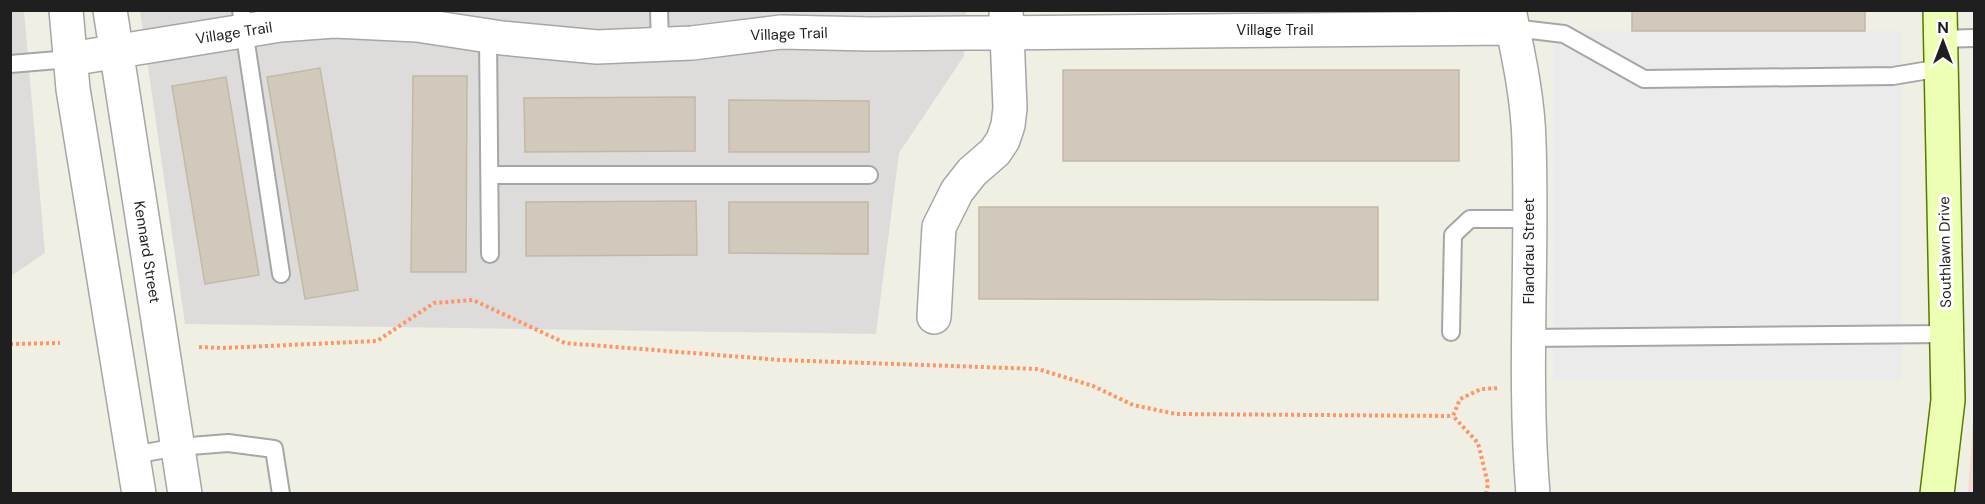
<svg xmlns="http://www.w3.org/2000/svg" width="1985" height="504" viewBox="0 0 1985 504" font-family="'DM Sans',sans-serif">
  <rect width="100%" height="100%" fill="#f0efe4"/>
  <!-- residential -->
  <path fill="#dddcdb" d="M11 11H24L45 253 11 276Z
    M140 11H966L964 56 899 153 876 334 185 324Z"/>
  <!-- commercial -->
  <path fill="#f3d9d1" d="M1974 404V493H1968Z"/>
  <!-- parking -->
  <path fill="#ebebeb" d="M1553 31H1902V380L1553 381Z"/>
  <!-- building -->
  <path fill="#d1c9bc" stroke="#c3b8a5" stroke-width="1.5" d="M1632 10H1865V31H1632Z
    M320 68 358 290 305 299 267 77Z
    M1063 70H1459V161H1063Z
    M413 76H467L466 272H411Z
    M226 77 259 275 205 284 172 86Z
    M695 97V151L525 152 524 98Z
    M729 100 869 101V152H729Z
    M696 201 697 255 526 256V202Z
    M729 202H868V254L729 253Z
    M979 207H1378V300L979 299Z"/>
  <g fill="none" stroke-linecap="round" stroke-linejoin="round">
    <defs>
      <path id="lane" d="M241 10 281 274
        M659 10 660 45
        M1513 28 1564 34 1644 79 1893 76 1941 68
        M488 36 490 254
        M1941 39 1974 38
        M10 64 70 59
        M490 175H869
        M1451 332 1453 235 1470 219H1529
        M1528 338 1947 334
        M133 455 178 447 228 443 274 449 281 494"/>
      <path id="street" d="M66 10 73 89 139 494
        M110 10 185 494
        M1509 10C1518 53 1528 98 1529 142 1533 259 1523 376 1533 494
        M70 59 280 25 334 21 417 25 502 38 597 47 692 43 781 32 870 34 1513 28
        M934 317 939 227 957 191 972 172 995 152 1003 140 1008 125 1010 108 1006 10"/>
      <path id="secondary" d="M1937 494 1948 400 1940 10"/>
    </defs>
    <!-- lane casing -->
    <use href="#lane" stroke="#a6a6a6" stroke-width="20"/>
    <!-- street casing -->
    <use href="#street" stroke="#a6a6a6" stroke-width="36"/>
    <!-- secondary casing -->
    <use href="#secondary" stroke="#557b00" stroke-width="36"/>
    <!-- path -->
    <path stroke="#ff9566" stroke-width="4" stroke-dasharray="3 3" stroke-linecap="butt" d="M10 344 60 343
      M199 347 223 348 377 341 434 303 473 300 565 343 781 360 1038 369 1093 386 1133 405 1176 414 1453 416
      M1486 494 1488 484 1478 443 1453 416 1460 399 1481 389 1500 388"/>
    <!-- lane -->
    <use href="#lane" stroke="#fff" stroke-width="16"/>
    <!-- street -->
    <use href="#street" stroke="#fff" stroke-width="33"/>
    <!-- secondary -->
    <use href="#secondary" stroke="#ecffb3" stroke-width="33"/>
  </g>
  <g text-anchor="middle" stroke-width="6" stroke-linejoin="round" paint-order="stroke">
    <!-- street labels -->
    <g font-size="15" fill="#1f1f1f" stroke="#fff">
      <text x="1275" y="35">Village Trail</text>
      <text transform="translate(234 33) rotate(-9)" y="5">Village Trail</text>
      <text transform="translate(789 34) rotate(-2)" y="5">Village Trail</text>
      <text transform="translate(1529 251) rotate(-90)" y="5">Flandrau Street</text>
      <text transform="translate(147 252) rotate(81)" y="5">Kennard Street</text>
      <text transform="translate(1945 252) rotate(-91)" y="5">Southlawn Drive</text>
    </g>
  </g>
  <!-- border -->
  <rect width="1985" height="504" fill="none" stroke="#1f1f1f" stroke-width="24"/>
  <!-- north arrow -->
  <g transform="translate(1943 42)" stroke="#ffffff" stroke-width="4.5" paint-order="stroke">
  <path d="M0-4.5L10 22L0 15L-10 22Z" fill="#1f1f1f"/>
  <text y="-9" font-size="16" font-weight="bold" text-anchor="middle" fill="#1f1f1f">N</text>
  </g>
</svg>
